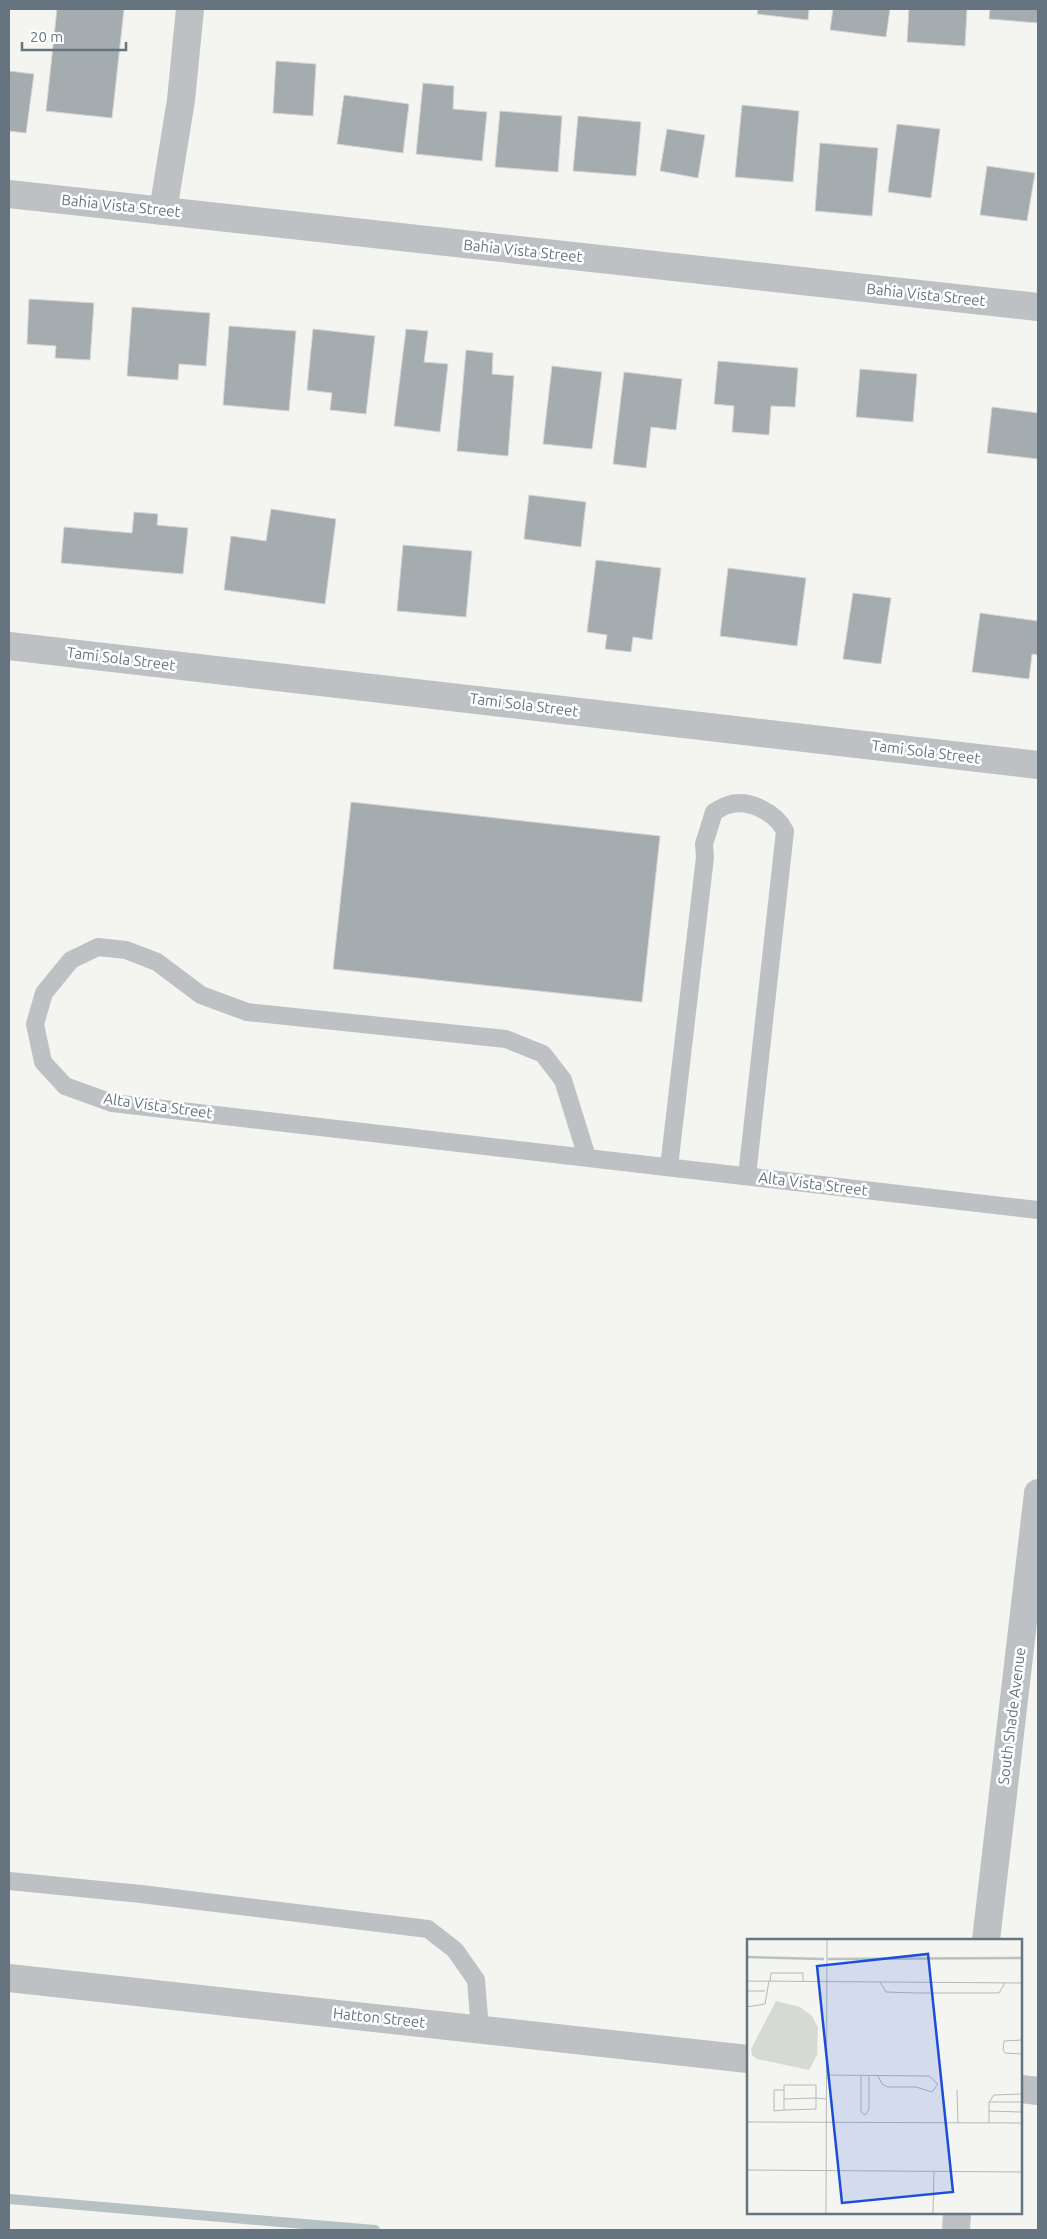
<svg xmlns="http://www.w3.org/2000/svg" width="1047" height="2239" viewBox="0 0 1047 2239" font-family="Ubuntu,sans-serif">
  <rect width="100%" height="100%" fill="#f4f4f0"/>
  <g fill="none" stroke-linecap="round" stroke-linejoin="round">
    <!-- stream -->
    <path stroke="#b6c1c4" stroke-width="10" d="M9 2199 375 2230"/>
  </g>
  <!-- building -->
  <path fill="#a4acb0" stroke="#d5d5d3" d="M57 9H124L112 118 46 111Z
    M758 9H809L808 20 757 14Z
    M833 9H890L886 37 830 30Z
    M909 9H967L965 46 907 42Z
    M990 9H1038V23L989 19Z
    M276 61 316 64 313 116 273 113Z
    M9 71 34 74 26 133 9 131Z
    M423 83 454 86 453 109 487 112 482 161 416 154Z
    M344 95 409 104 403 153 337 144Z
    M742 105 799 111 793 182 735 177Z
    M500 111 562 116 558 172 495 167Z
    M578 116 641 122 636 176 573 171Z
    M897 124 940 129 931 198 888 192Z
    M667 129 705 135 698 178 660 171Z
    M820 143 878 148 872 216 815 211Z
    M987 166 1035 173 1027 221 980 215Z
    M29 299 94 303 90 360 55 358 56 346 27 344Z
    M132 307 210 313 206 366 179 364 178 380 127 376Z
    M229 326 296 331 289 411 223 405Z
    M313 329 375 336 366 414 330 410 332 393 307 390Z
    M406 329 428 331 424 362 448 364 440 432 394 426Z
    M466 350 493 353 492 374 514 376 508 456 457 451Z
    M718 361 798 368 795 407 771 406 769 435 732 432 734 406 714 404Z
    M552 366 602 372 592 449 543 444Z
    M860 369 917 374 913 422 856 417Z
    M624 372 682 379 676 430 651 427 646 468 613 464Z
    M992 407 1038 413V459L987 453Z
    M529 495 586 502 581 547 524 539Z
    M271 509 336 519 325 604 224 590 231 536 266 541Z
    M134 512 158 514 157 525 188 528 183 574 61 563 64 527 132 533Z
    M403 545 472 551 466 617 397 611Z
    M596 560 661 568 652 640 633 637 631 652 605 649 607 635 587 632Z
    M728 568 806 578 797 646 720 636Z
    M853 593 891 598 881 664 843 659Z
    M980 613 1038 621V655L1032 654 1029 679 972 672Z
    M351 802 660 836 642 1002 333 969Z"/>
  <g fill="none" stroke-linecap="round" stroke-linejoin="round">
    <!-- service -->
    <path stroke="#bdc1c4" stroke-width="18" d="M587 1157 563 1080 543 1054 506 1039 247 1012 201 995 157 962 126 950 98 947 71 960 44 993 35 1024 43 1062 65 1086 112 1103 1038 1210
      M669 1167 705 857 704 844 714 812C718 810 723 806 728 805 749 798 776 813 785 831L747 1176
      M9 1881 141 1894 428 1929 455 1950 476 1980 480 2030"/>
    <!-- minor -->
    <path stroke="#bdc1c4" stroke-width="28" d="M163 211 181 100 190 9
      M9 646 1038 765
      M9 1978 748 2059
      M1021 2089 1038 2091"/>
    <!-- tertiary -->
    <path stroke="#bdc1c4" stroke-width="28" d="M9 194 1038 307
      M986 1940 1038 1493
      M956 2230 957 2213"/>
  </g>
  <g text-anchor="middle" stroke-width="5" stroke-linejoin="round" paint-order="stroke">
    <!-- street labels -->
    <g font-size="15" fill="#65747e" stroke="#fff">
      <text transform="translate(121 206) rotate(6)" y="5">Bahia Vista Street</text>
      <text transform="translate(523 251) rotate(6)" y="5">Bahia Vista Street</text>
      <text transform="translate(926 295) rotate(6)" y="5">Bahia Vista Street</text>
      <text transform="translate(121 659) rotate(7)" y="5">Tami Sola Street</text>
      <text transform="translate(524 705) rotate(7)" y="5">Tami Sola Street</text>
      <text transform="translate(926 752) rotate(7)" y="5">Tami Sola Street</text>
      <text transform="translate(158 1106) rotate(8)" y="5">Alta Vista Street</text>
      <text transform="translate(813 1184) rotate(7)" y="5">Alta Vista Street</text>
      <text transform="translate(1012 1716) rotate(-83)" y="5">South Shade Avenue</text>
      <text transform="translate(379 2018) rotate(6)" y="5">Hatton Street</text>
    </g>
  </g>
  <!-- overview -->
  <g transform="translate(747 1939)">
    <rect width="275" height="275" fill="#f4f4f0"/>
    <path d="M29 62 53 68 65 77 71 89 70 116 62 131 10 120 5 116 4 110Z" fill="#d5dad2"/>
    <path fill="none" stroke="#b6c1c4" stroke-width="2.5" d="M0 18 77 20M81 20 275 19"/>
    <path fill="none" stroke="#b2b9bb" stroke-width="1" d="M0 42 275 44M23 42 24 34H56V43M133 43 139 53 170 54H252L258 44M0 52H18M0 68 18 65 22 42M275 101 257 102 256 111 258 114 275 115M79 136 182 137 191 145 185 153 169 148H141L135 145 131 137M114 136V173L118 176 122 171V137M37 151H27V172L37 171M210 151 211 184M37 160V146H69V170L37 171V160L69 159 79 160M242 163H275M242 172 274 173 275 155M0 183 275 184M242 184V163L247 156 275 155M0 231 275 233M79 274 80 1M186 274 187 232"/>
    <path fill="#1d4ed8" fill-opacity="0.15" stroke="#1d4ed8" stroke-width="2.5" d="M181 15 206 253 95 264 70 27Z"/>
    <rect width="275" height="275" fill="none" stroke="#65747e" stroke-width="2.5"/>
  </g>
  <!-- border -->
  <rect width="1047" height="2239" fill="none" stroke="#65747e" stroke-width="20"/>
  <!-- scale -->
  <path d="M22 42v8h104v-8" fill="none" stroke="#65747e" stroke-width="2.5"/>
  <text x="30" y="42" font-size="15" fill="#65747e" stroke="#ffffff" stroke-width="4" paint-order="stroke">20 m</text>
</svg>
